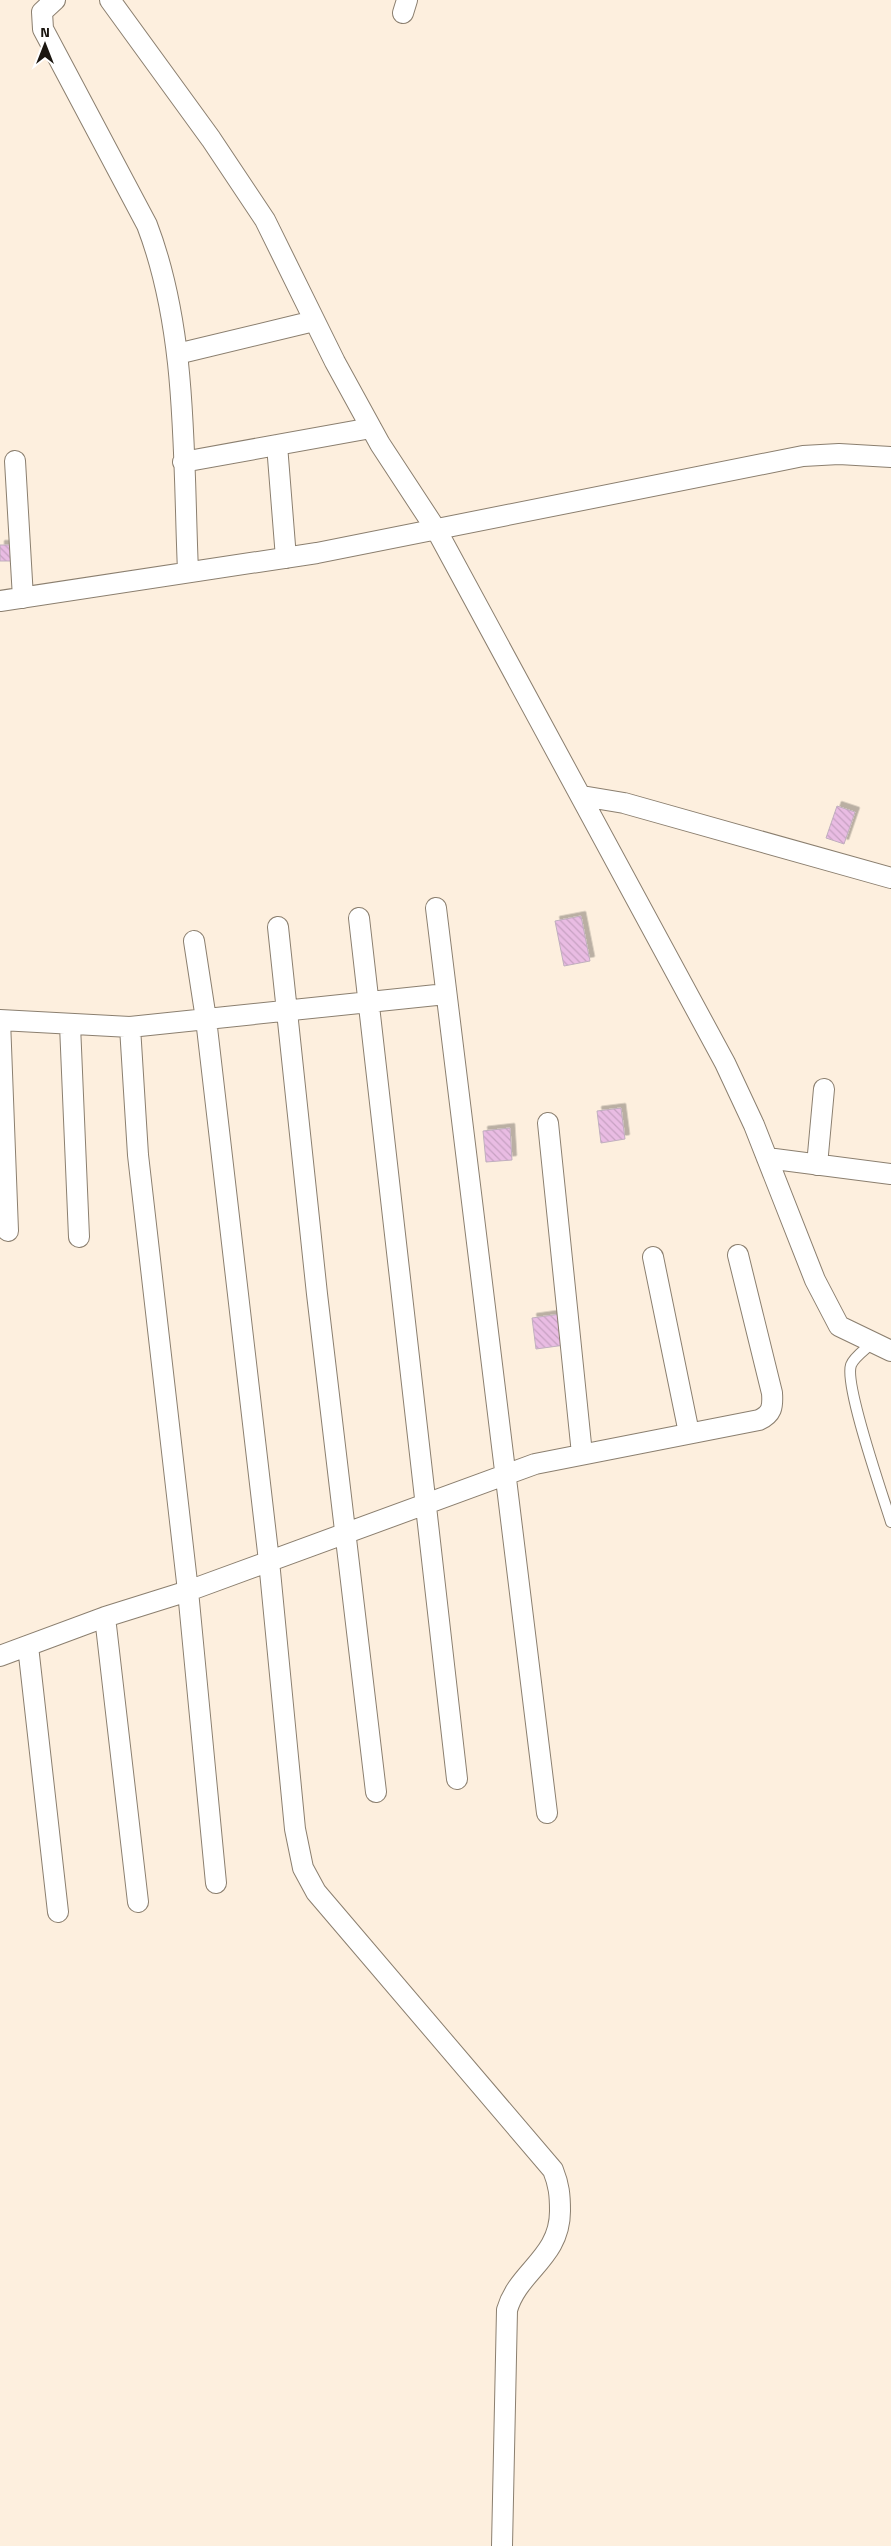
<svg xmlns="http://www.w3.org/2000/svg" width="891" height="2546" viewBox="0 0 891 2546" font-family="'Titillium Web',sans-serif">
  <defs>
    <pattern id="building-back-hatch" width="6" height="6" patternUnits="userSpaceOnUse" patternTransform="scale(1.25)"><rect width="6" height="6" fill="#e9bce3"/><path d="M-1 5l2 2M0 0l6 6M5-1l2 2" fill="none" stroke="#c7a1c2"/></pattern>
    <filter id="shadow"><feDropShadow dx="4.5" dy="-4.5" stdDeviation="0" flood-color="#0004"/></filter>
  </defs>
  <rect width="100%" height="100%" fill="#fdefde"/>
  <!-- building -->
  <path fill="url(#building-back-hatch)" stroke="#c0afbe" filter="url(#shadow)" d="M0 545H16L15 561H0Z
    M837 806 855 812 844 844 826 838Z
    M581 916 590 961 564 966 555 921Z
    M621 1108 625 1139 601 1143 597 1111Z
    M510 1128 512 1160 486 1162 483 1131Z
    M561 1314 565 1345 536 1349 532 1318Z"/>
  <g fill="none" stroke-linecap="round" stroke-linejoin="round">
    <defs>
      <path id="service" d="M872 1343C866 1349 854 1357 851 1365 844 1385 883 1496 891 1522"/>
      <path id="minor" d="M55 0 42 12 43 29 147 225C188 332 183 458 188 571
        M110 0 211 139 265 220 335 362 380 444 437 531 725 1063 754 1125 815 1280 839 1326 891 1351
        M403 13 407 0
        M177 354 314 321
        M277 445 286 558
        M15 461 23 598
        M183 462 371 428
        M0 601 317 553 803 456 839 454 891 457
        M582 796 624 803 891 878
        M436 908 547 1813
        M359 918 457 1779
        M278 927 317 1294 376 1792
        M194 941 206 1019 269 1561 295 1829 303 1868 316 1892 553 2170C559 2185 560 2195 560 2211 560 2258 518 2271 507 2310L502 2546
        M0 1020 130 1027 446 994
        M0 1020 8 1231
        M70 1025 79 1237
        M130 1027 138 1155 188 1591 216 1883
        M548 1123 582 1454
        M767 1158 891 1174
        M817 1165 824 1089
        M653 1257 689 1433
        M105 1617 138 1902
        M28 1646 58 1912
        M0 1656 105 1617 188 1591 535 1464 759 1420C772 1414 773 1407 772 1393L738 1255"/>
    </defs>
    <!-- service casing -->
    <use href="#service" stroke="#8b7f6f" stroke-width="12"/>
    <!-- minor casing -->
    <use href="#minor" stroke="#8b7f6f" stroke-width="22"/>
    <!-- service -->
    <use href="#service" stroke="#fff" stroke-width="10"/>
    <!-- minor -->
    <use href="#minor" stroke="#fff" stroke-width="20"/>
  </g>
  <!-- north arrow -->
  <g transform="translate(45 45)" stroke="#ffffff" stroke-width="4" paint-order="stroke">
  <path d="M0-4L9 19L0 12L-9 19Z" fill="#1b1610"/>
  <text y="-8" font-size="14" font-weight="bold" text-anchor="middle" fill="#1b1610">N</text>
  </g>
</svg>
